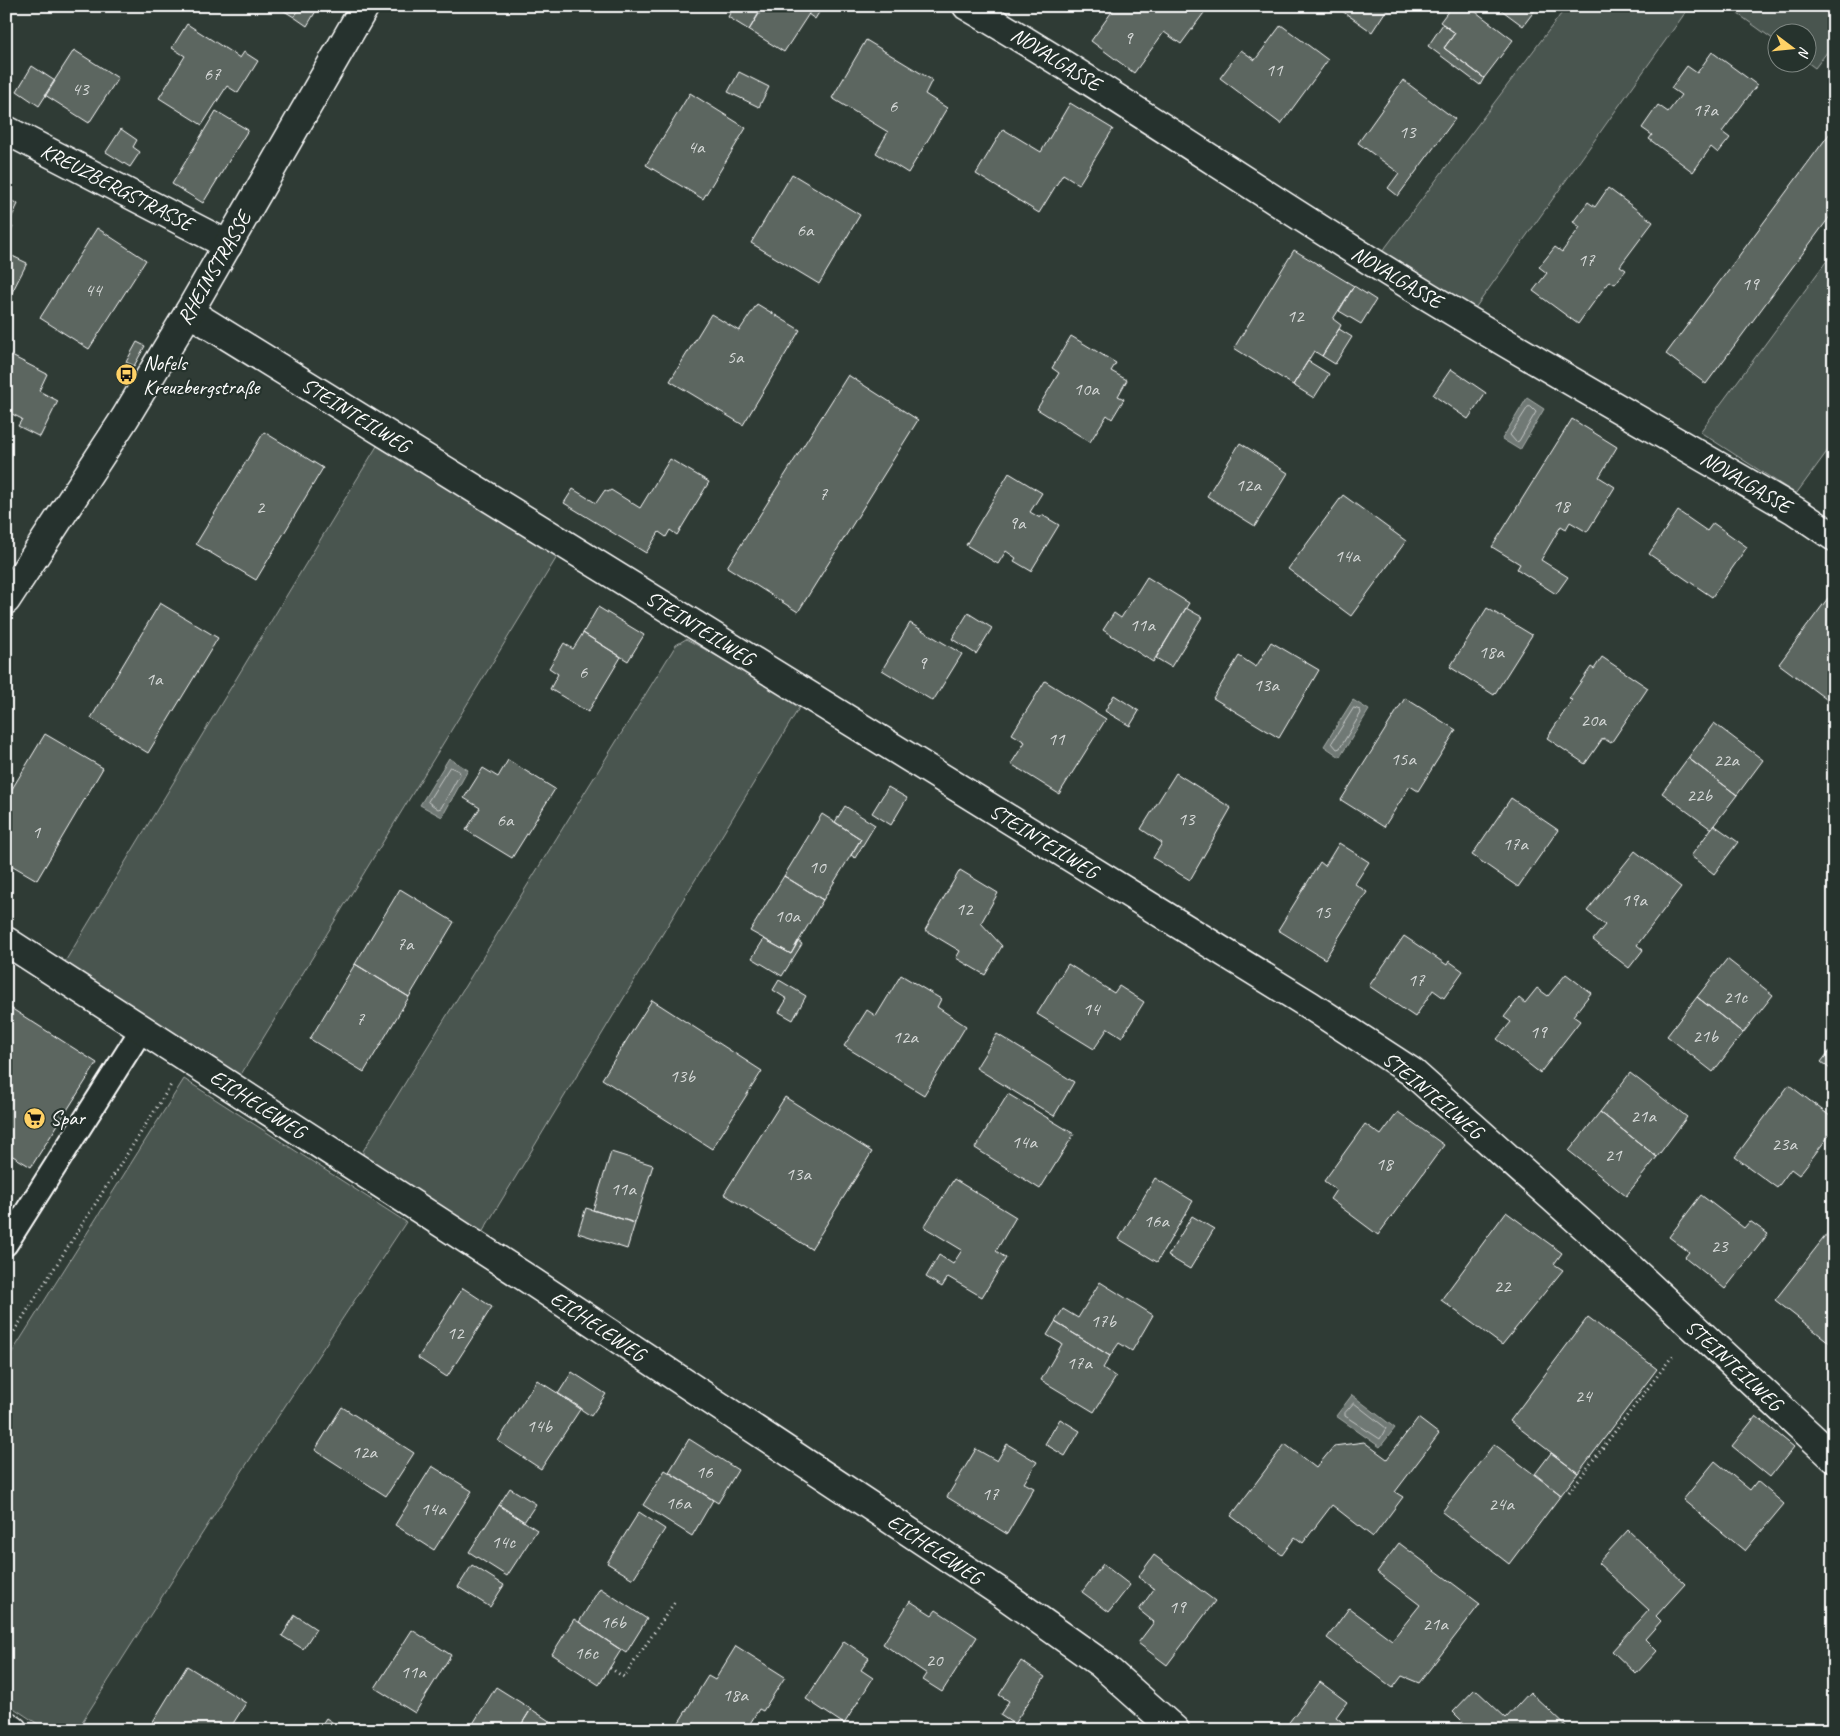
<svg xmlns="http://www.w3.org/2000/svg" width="1840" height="1736" viewBox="0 0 1840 1736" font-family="Caveat,sans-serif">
  <rect width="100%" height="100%" fill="#2f3b35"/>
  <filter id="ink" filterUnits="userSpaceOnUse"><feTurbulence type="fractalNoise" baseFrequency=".02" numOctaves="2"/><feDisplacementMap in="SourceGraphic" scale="10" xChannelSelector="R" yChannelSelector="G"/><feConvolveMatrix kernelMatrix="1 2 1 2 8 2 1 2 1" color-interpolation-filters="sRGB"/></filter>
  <g filter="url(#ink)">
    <!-- green -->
    <path fill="#4a544f" stroke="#a4aaa7" d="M1567 6H1690L1473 311 1382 252Z
      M1727 6H1834V43L1815 68 1807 62 1808 32H1778L1777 42Z
      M1834 251V442L1796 494 1700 432Z
      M377 446 560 552 237 1081 63 965Z
      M686 639 802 703 480 1236 364 1163 363 1151 676 645Z
      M184 1079 406 1222 235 1482 77 1730H47L6 1703V1362Z"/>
    <!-- water -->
    <path fill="#707975" stroke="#a9afac" d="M1527 398 1544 409 1520 450 1502 439Z
      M1353 700 1369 710 1340 757 1324 746Z
      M449 758 468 770 442 817 420 805Z
      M1352 1395 1395 1428 1380 1447 1336 1416Z"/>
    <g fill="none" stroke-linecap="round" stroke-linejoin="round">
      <!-- shore -->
      <path stroke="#c6c9c8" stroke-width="1" d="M1531 407 1536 412 1519 441 1516 442 1510 435 1528 407Z
        M1354 708 1360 710 1361 713 1340 748 1337 749 1332 743Z
        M450 767 459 771 460 774 441 808 438 809 428 802Z
        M1354 1403 1386 1428 1380 1439 1345 1416V1413Z"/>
    </g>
    <!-- building -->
    <path fill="#5b6661" stroke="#fff" d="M276 6H301L294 17Z
      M301 6H319L307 26 294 17Z
      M734 6H752L760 11 749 30 728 17Z
      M764 6H814L784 52 749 30Z
      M814 6H823L815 19 808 14Z
      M1116 6H1209L1181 44 1164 32 1134 73 1091 41Z
      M1335 6H1389L1372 32Z
      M1452 6H1468L1513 40 1484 78 1444 48 1455 33 1440 22Z
      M1496 6H1538L1523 26Z
      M187 24 240 58 244 52 258 61 238 93 227 86 202 125 159 98 185 56 172 48Z
      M1443 24 1455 33 1444 48 1484 78 1480 85 1428 46Z
      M1281 25 1328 60 1281 124 1220 78 1241 50 1255 60Z
      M866 40 932 80 925 94 947 108 908 173 876 153 888 132 832 98Z
      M74 50 118 78 89 123 45 95Z
      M1712 52 1757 85 1722 132 1730 138 1718 153 1711 147 1693 172 1649 139 1652 135 1642 128 1658 105 1668 112 1681 95 1671 88 1687 66 1697 73Z
      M32 66 55 81 39 106 17 91Z
      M739 72 769 87 759 107 728 92Z
      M1403 80 1455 119 1398 196 1388 188 1399 173 1358 143Z
      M690 93 746 128 703 199 646 165Z
      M1070 103 1113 129 1079 184 1063 174 1039 213 976 174 1003 129 1041 152Z
      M216 111 248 130 203 203 172 184Z
      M121 129 137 140 133 147 140 152 130 167 106 152Z
      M1830 133 1834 136V211L1706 384 1666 354Z
      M792 174 860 215 819 284 751 243Z
      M1608 188 1653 222 1620 266 1626 270 1615 284 1609 281 1578 324 1533 291 1547 273 1539 267 1555 247 1562 252 1580 227 1573 222 1588 202 1595 207Z
      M6 198 18 204 8 225 13 227 6 242Z
      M97 228 146 260 89 349 40 318Z
      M1294 250 1354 286 1333 319 1341 325 1339 329 1322 356 1314 351 1293 385 1234 348Z
      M6 253 27 263 6 304Z
      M1354 286 1376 300 1361 324 1339 311Z
      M757 304 800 330 743 425 670 381 711 314 739 331Z
      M1339 329 1352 337 1335 364 1322 356Z
      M1071 336 1116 363 1111 371 1127 380 1118 396 1124 399 1112 419 1107 415 1090 442 1037 409 1059 373 1052 368Z
      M137 342 145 346 134 366 126 362Z
      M6 353 47 374 39 391 58 401 40 437 18 426 22 419 6 411Z
      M1308 361 1329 374 1314 398 1293 385Z
      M1451 369 1486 393 1468 419 1433 395Z
      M848 375 918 420 798 612 727 567Z
      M1572 419 1617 447 1599 477 1615 487 1587 532 1570 522 1566 529 1561 526 1541 560 1568 577 1556 594 1517 569 1520 564 1492 547Z
      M264 432 323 468 256 580 196 544Z
      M1240 443 1288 473 1255 526 1207 496Z
      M670 459 709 482 677 535 670 530 666 537 659 532 646 553 564 503 573 489 596 503 605 490 608 492 611 490 640 508Z
      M1009 473 1042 493 1030 512 1040 518 1042 515 1059 525 1031 571 1014 561 1016 558 1006 551 998 564 966 545Z
      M1343 495 1406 541 1351 616 1288 569Z
      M1678 511 1707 531 1713 523 1747 547 1712 597 1649 554Z
      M1147 577 1189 603 1153 662 1103 630 1114 613 1121 618Z
      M1831 594 1834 596V697L1830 702 1779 664Z
      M160 603 218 638 148 753 91 718Z
      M598 607 644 635 628 661 583 633Z
      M1186 608 1202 617 1171 667 1156 658Z
      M1487 608 1532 635 1494 695 1450 667Z
      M968 613 992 628 976 654 952 639Z
      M910 623 962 654 933 701 882 670Z
      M583 633 621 657 588 712 550 689 558 674 549 668 564 643 573 649Z
      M1271 642 1319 670 1279 738 1213 698 1239 656 1256 667Z
      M1602 657 1648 688 1611 743 1603 738 1585 764 1547 738 1572 700 1569 699 1591 667 1594 669Z
      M1045 681 1106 719 1059 794 1011 764 1025 742 1012 734Z
      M1114 695 1139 711 1130 726 1105 711Z
      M1405 698 1456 730 1418 791 1410 786 1384 827 1341 800Z
      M1714 723 1763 760 1737 795 1688 758Z
      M45 734 103 768 37 880 6 862V799Z
      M1688 758 1737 795 1711 829 1662 793Z
      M508 760 555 789 512 858 466 830 480 808 464 798 483 768 498 777Z
      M1176 773 1231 808 1190 880 1153 858 1162 843 1141 829Z
      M888 787 907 798 891 825 872 813Z
      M1511 798 1558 830 1518 887 1472 855Z
      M845 806 875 825 855 858 851 855 861 839 835 822Z
      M822 814 861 839 823 900 784 876Z
      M1714 825 1738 842 1714 874 1691 856Z
      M1339 843 1369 862 1355 884 1367 892 1325 959 1278 930 1320 862 1325 866Z
      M1635 851 1681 887 1637 945 1643 950 1629 968 1593 940 1605 925 1587 911Z
      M960 870 998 893 981 923 1002 946 985 975 956 958 960 951 925 930Z
      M784 876 823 900 791 954 750 931Z
      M400 889 454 922 409 997 355 964Z
      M1404 936 1447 965 1449 961 1463 971 1444 998 1433 990 1415 1017 1369 986Z
      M764 939 791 954 798 941 802 944 782 976 752 958Z
      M1727 959 1773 995 1743 1033 1697 997Z
      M355 964 409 997 364 1072 310 1039Z
      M1068 964 1114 993 1119 986 1144 1002 1122 1037 1108 1028 1094 1049 1037 1014Z
      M1566 974 1591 993 1573 1016 1580 1021 1540 1073 1497 1039 1511 1022 1504 1017 1519 998 1525 1003 1537 988 1548 996Z
      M901 975 941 999 937 1007 966 1026 924 1095 844 1046 867 1010 876 1016Z
      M779 980 806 996 793 1020 779 1012 787 999 773 990Z
      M1697 997 1743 1033 1713 1072 1667 1036Z
      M652 1000 762 1071 712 1149 602 1079Z
      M6 1005 97 1063 31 1167 6 1152Z
      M997 1034 1074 1082 1054 1116 976 1068Z
      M1834 1045V1072L1821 1062Z
      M1630 1073 1687 1117 1657 1157 1600 1112Z
      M1789 1085 1834 1119V1129L1799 1175 1791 1169 1777 1188 1735 1157Z
      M1008 1094 1074 1134 1040 1189 975 1148Z
      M785 1097 872 1152 811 1249 724 1194Z
      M1398 1112 1444 1145 1378 1235 1330 1199 1336 1190 1324 1181 1365 1124 1381 1135Z
      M1600 1112 1657 1157 1626 1196 1569 1151Z
      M611 1152 653 1165 635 1223 593 1210Z
      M1155 1178 1193 1201 1157 1262 1119 1239Z
      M954 1179 1016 1217 996 1251 1006 1258 982 1297 948 1277 942 1287 926 1277 939 1255 953 1264 962 1250 924 1227Z
      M1701 1195 1744 1228 1750 1221 1768 1234 1725 1289 1685 1257 1689 1252 1669 1237Z
      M586 1208 635 1223 627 1249 578 1233Z
      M1506 1212 1562 1253 1554 1264 1563 1270 1502 1345 1441 1300Z
      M1192 1216 1214 1229 1190 1269 1168 1256Z
      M1834 1225V1346L1775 1300Z
      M1100 1282 1153 1315 1132 1351 1119 1343 1110 1356 1055 1322 1063 1309 1078 1318Z
      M463 1288 492 1307 447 1377 418 1358Z
      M1588 1317 1657 1369 1578 1473 1510 1421Z
      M1055 1322 1110 1356 1103 1368 1116 1377 1094 1412 1041 1380 1062 1344 1047 1335Z
      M572 1372 606 1394 591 1416 558 1394Z
      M537 1380 581 1408 541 1469 498 1441Z
      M342 1407 414 1453 386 1496 315 1450Z
      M1756 1416 1794 1447 1770 1477 1732 1446Z
      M1418 1418 1439 1434 1395 1492 1403 1497 1373 1537 1332 1505 1303 1543 1295 1537 1282 1555 1231 1516 1285 1444 1316 1468 1334 1446 1364 1442 1387 1459Z
      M1060 1419 1080 1431 1065 1456 1045 1444Z
      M689 1439 738 1470 718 1503 669 1472Z
      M1007 1444 1037 1462 1024 1483 1034 1488 1007 1534 947 1497 976 1449 997 1461Z
      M1494 1444 1561 1495 1509 1564 1442 1512Z
      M1551 1453 1578 1473 1561 1495 1535 1474Z
      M1715 1461 1750 1490 1757 1481 1784 1504 1745 1551 1683 1500Z
      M432 1466 472 1491 434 1550 395 1525Z
      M665 1470 713 1500 692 1536 643 1505Z
      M510 1488 536 1504 524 1522 499 1505Z
      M499 1505 537 1530 507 1576 469 1552Z
      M639 1512 665 1529 633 1579 607 1563Z
      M1628 1530 1685 1584 1656 1616 1661 1621 1645 1639 1657 1651 1636 1674 1612 1651 1649 1610 1598 1563Z
      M1399 1543 1480 1604 1419 1683 1402 1676 1393 1688 1327 1638 1349 1608 1392 1640 1420 1605 1377 1572Z
      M1154 1555 1215 1601 1167 1665 1138 1643 1154 1622 1139 1610 1154 1589 1138 1577Z
      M1103 1564 1130 1585 1109 1612 1082 1592Z
      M472 1565 504 1585 490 1607 458 1587Z
      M600 1588 647 1619 626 1653 579 1622Z
      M910 1601 932 1615 936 1610 977 1637 942 1692 923 1680 927 1674 883 1644Z
      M295 1615 316 1629 303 1649 282 1636Z
      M574 1619 621 1650 599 1685 552 1654Z
      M412 1630 451 1655 415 1713 375 1688Z
      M844 1641 869 1658 861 1670 873 1678 844 1724 806 1699Z
      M736 1646 785 1677 763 1711 759 1709 746 1730H674L708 1676 715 1680Z
      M1021 1661 1045 1677 1014 1724 1000 1715 1009 1701 999 1695Z
      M187 1666 246 1703 229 1730H152L149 1728Z
      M1320 1682 1347 1702 1336 1717 1352 1730H1283Z
      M496 1687 531 1709 518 1730H469Z
      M1475 1689 1506 1718 1530 1692 1570 1730H1471L1453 1712Z
      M531 1709 563 1730H518Z
      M326 1718 344 1730H318Z"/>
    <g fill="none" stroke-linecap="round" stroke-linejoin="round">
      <defs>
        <path id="service" d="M6 1244 142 1029"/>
        <path id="minor" d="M967 6C1120 96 1265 197 1416 289 1540 365 1668 436 1794 510L1834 537
          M6 130 228 245
          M189 312 1311 1006 1412 1072 1611 1250 1834 1458
          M6 941 525 1277 1000 1592 1100 1663 1175 1730
          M6 1725 13 1730"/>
        <path id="secondary" d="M6 600 125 418 189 312 365 6"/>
      </defs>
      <!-- service casing -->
      <use href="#service" stroke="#fff" stroke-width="26"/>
      <!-- minor casing -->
      <use href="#minor" stroke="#fff" stroke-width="31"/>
      <!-- secondary casing -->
      <use href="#secondary" stroke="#fff" stroke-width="31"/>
      <!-- path -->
      <path stroke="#fff" stroke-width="3" stroke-dasharray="1 4" stroke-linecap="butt" d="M6 1344 171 1085
        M1569 1492 1674 1354
        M610 1668 624 1677 674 1603"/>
      <!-- service -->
      <use href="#service" stroke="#26332d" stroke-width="22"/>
      <!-- minor -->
      <use href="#minor" stroke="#26332d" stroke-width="28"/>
      <!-- secondary -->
      <use href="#secondary" stroke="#26332d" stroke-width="28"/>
    </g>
  </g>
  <!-- icons -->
  <defs>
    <symbol id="bus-disc" viewBox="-11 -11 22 22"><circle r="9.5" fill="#ffd166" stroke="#26332d"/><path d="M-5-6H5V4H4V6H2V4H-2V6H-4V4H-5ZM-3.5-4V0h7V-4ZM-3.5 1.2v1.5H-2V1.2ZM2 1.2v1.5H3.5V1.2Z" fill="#111"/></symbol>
    <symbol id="supermarket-disc" viewBox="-11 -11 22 22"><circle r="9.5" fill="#ffd166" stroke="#26332d"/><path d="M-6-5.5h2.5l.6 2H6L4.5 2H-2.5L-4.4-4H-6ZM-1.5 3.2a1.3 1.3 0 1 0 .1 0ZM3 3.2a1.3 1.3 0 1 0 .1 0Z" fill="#111"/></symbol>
  </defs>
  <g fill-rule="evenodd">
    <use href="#bus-disc" x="114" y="362" width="25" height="25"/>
    <use href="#supermarket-disc" x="22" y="1106" width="25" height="25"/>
  </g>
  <g text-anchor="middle" stroke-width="4.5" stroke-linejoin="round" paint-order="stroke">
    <!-- number labels -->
    <g font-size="19" fill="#d6d9d8">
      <text x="1128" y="44">9</text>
      <text x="1274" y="76">11</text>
      <text x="212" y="80">67</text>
      <text x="80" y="95">43</text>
      <text x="893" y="112">6</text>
      <text x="1705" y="116">17a</text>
      <text x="1407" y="138">13</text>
      <text x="696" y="153">4a</text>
      <text x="805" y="236">6a</text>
      <text x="1586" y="266">17</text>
      <text x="1750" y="290">19</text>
      <text x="93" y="296">44</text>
      <text x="1295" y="322">12</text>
      <text x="735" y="363">5a</text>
      <text x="1086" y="395">10a</text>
      <text x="1248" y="491">12a</text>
      <text x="823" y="500">7</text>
      <text x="1561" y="512">18</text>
      <text x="260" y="513">2</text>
      <text x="1017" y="529">9a</text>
      <text x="1347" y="562">14a</text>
      <text x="1142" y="631">11a</text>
      <text x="1491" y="658">18a</text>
      <text x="922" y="669">9</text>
      <text x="583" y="678">6</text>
      <text x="154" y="685">1a</text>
      <text x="1266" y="691">13a</text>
      <text x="1593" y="726">20a</text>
      <text x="1056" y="745">11</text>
      <text x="1403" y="765">15a</text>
      <text x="1726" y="766">22a</text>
      <text x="1699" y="801">22b</text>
      <text x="1186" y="825">13</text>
      <text x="505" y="826">6a</text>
      <text x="36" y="838">1</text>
      <text x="1515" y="850">17a</text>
      <text x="817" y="873">10</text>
      <text x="1634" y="906">19a</text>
      <text x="964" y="915">12</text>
      <text x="1322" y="918">15</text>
      <text x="787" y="922">10a</text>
      <text x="405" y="950">7a</text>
      <text x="1416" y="986">17</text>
      <text x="1735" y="1003">21c</text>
      <text x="1091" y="1015">14</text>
      <text x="360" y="1025">7</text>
      <text x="1538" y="1038">19</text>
      <text x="1705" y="1042">21b</text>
      <text x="905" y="1043">12a</text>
      <text x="682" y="1082">13b</text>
      <text x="1643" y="1122">21a</text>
      <text x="1024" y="1148">14a</text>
      <text x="1784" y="1150">23a</text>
      <text x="1613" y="1161">21</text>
      <text x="1384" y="1170">18</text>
      <text x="798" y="1180">13a</text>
      <text x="623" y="1195">11a</text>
      <text x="1156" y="1227">16a</text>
      <text x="1719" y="1252">23</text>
      <text x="1502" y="1292">22</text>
      <text x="1103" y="1327">17b</text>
      <text x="455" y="1339">12</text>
      <text x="1079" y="1369">17a</text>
      <text x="1583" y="1402">24</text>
      <text x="539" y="1432">14b</text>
      <text x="364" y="1458">12a</text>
      <text x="704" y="1478">16</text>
      <text x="990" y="1500">17</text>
      <text x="678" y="1509">16a</text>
      <text x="1501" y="1510">24a</text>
      <text x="433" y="1515">14a</text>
      <text x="503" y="1548">14c</text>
      <text x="1177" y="1613">19</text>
      <text x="613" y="1628">16b</text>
      <text x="1435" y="1630">21a</text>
      <text x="586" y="1659">16c</text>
      <text x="934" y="1666">20</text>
      <text x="413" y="1678">11a</text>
      <text x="735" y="1701">18a</text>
    </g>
    <!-- street labels -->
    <g font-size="21" fill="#fff" stroke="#26332d">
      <text transform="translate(1056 59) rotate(32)" y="7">NOVALGASSE</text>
      <text transform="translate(117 187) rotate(27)" y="7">KREUZBERGSTRASSE</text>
      <text transform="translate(214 268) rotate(-60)" y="7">RHEINSTRASSE</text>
      <text transform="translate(1397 277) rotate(31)" y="7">NOVALGASSE</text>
      <text transform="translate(356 415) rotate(32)" y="7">STEINTEILWEG</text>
      <text transform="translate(1746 482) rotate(31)" y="7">NOVALGASSE</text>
      <text transform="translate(700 628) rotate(32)" y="7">STEINTEILWEG</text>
      <text transform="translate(1044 841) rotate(32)" y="7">STEINTEILWEG</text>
      <text transform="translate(1433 1095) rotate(40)" y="7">STEINTEILWEG</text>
      <text transform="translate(258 1104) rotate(33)" y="7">EICHELEWEG</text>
      <text transform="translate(598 1326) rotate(34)" y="7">EICHELEWEG</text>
      <text transform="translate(1734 1365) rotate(43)" y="7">STEINTEILWEG</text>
      <text transform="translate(935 1549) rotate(34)" y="7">EICHELEWEG</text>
    </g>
    <!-- poi labels -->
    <g font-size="21" fill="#fff" stroke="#26332d" text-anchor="start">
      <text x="143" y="370">Nofels<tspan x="143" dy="24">Kreuzbergstraße</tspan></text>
      <text x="50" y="1125">Spar</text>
    </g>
  </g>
  <!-- margin -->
  <rect width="1840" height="1736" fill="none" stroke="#26332d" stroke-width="25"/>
  <rect x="12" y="12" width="1815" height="1711" fill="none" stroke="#fff" stroke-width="2" filter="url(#ink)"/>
  <!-- north arrow -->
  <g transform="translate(1792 48) rotate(106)"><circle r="24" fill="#26332d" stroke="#7d8581"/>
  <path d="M0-4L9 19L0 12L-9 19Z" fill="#ffd166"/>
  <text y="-8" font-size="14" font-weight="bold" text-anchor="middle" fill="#ffffff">N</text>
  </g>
</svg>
